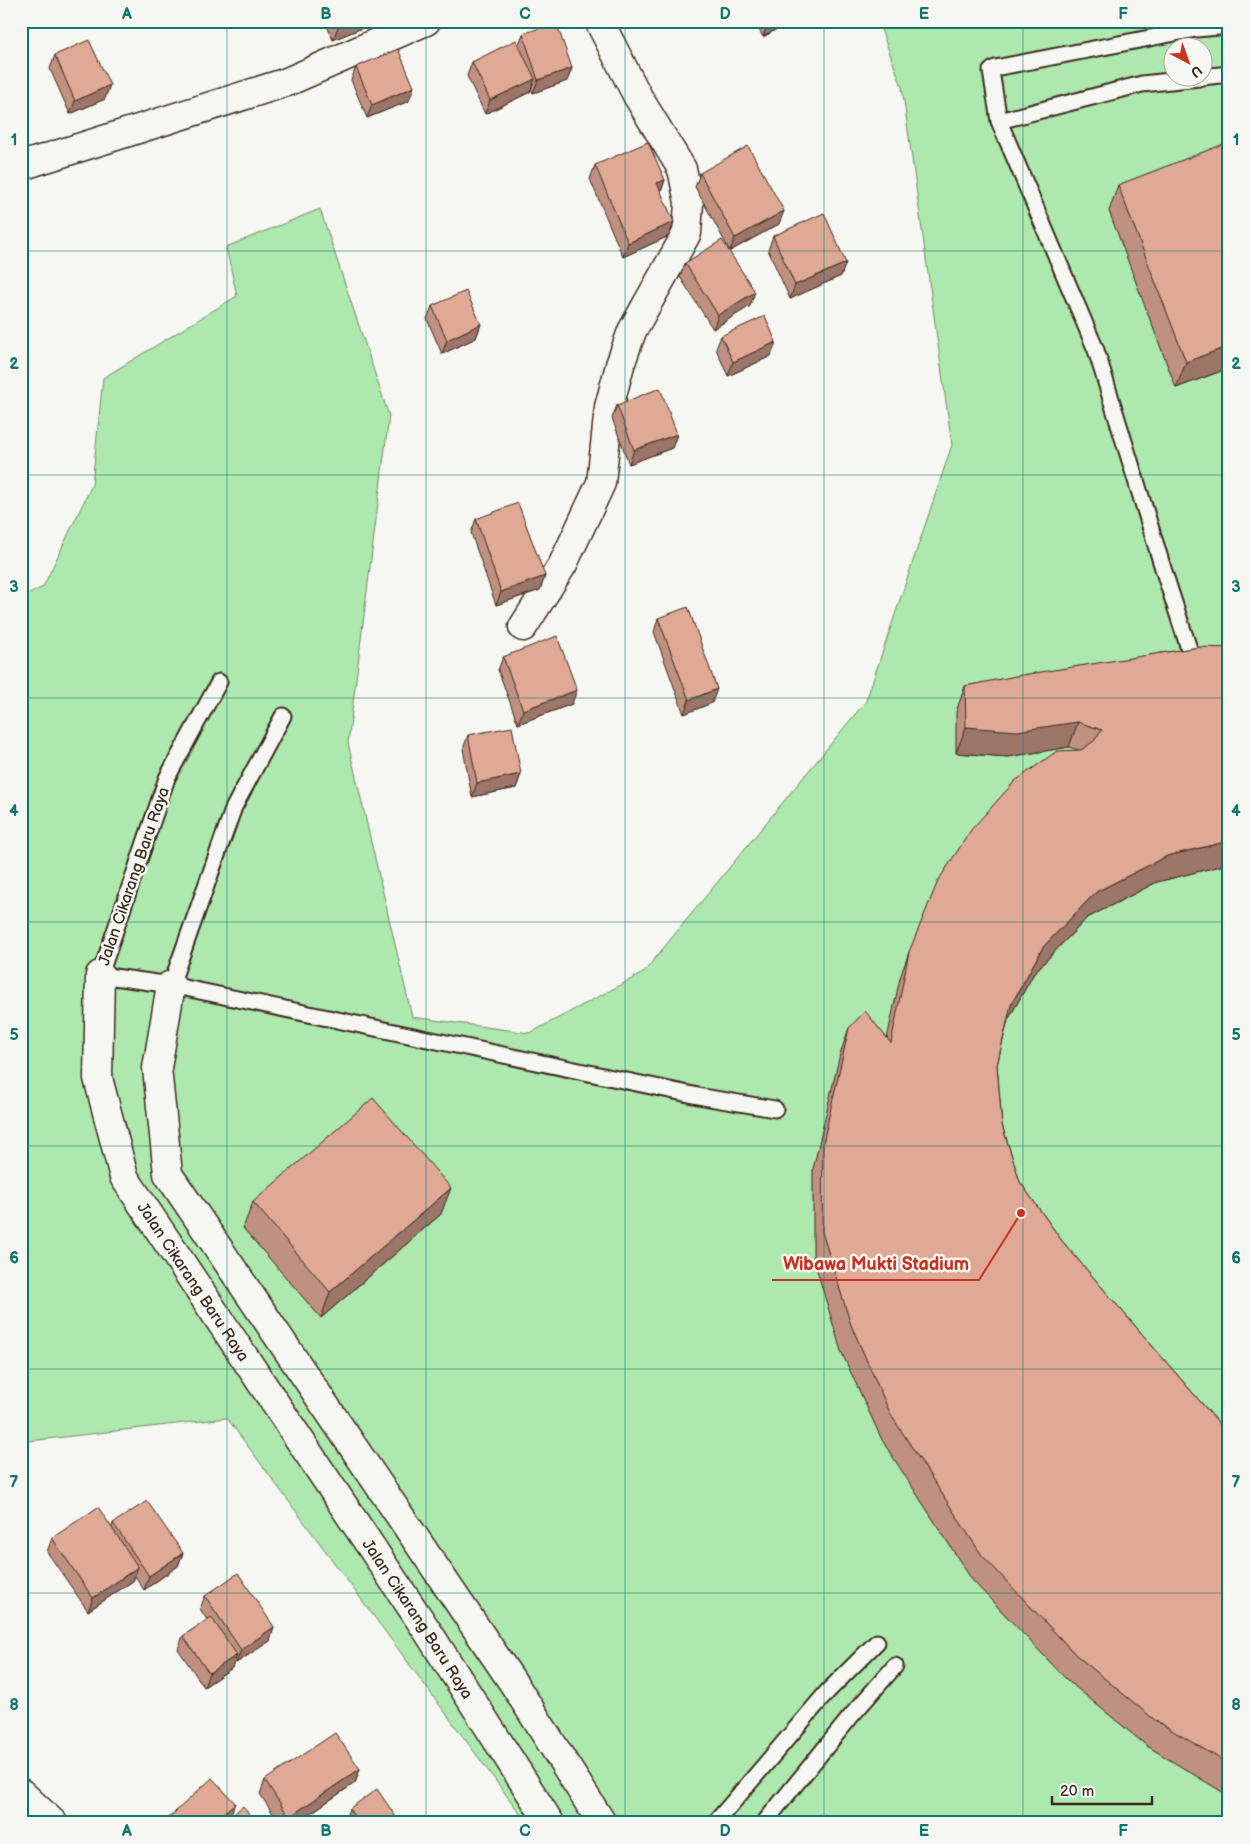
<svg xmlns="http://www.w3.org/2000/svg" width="1250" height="1844" viewBox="0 0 1250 1844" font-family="'Balsamiq Sans',sans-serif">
  <rect width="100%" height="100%" fill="#f6f6f2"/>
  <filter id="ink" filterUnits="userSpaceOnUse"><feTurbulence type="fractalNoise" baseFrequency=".02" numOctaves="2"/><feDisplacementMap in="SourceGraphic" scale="10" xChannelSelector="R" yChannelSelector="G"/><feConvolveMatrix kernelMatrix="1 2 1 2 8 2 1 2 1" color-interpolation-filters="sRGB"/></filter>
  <g filter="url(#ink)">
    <!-- green -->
    <path fill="#ade8ae" stroke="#748966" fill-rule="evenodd" d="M878 21H1229V1823H527L227 1418 21 1442V598L43 587 92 485 103 378 237 296 226 247 320 209 389 416 348 743 412 1017 530 1033 643 973 866 701 952 445 902 87ZM1172 48H1202V78H1172Z"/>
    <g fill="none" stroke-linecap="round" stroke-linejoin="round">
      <defs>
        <path id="lane" d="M1202 77 1229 74
          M999 121 1142 84 1199 78
          M1192 658 1166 578 1096 350 999 121 991 71 995 68 1196 29 1229 26
          M219 682 167 778 100 975 171 985 703 1097 775 1109
          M171 985 234 807 283 716
          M715 1823 828 1691 877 1642
          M764 1823 852 1715 895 1666"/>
        <g id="street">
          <path d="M21 166 287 82 426 21"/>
          <path d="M523 627 563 564 601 483 609 407 620 365 632 331 687 233 689 202 682 169 638 97 599 21"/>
          <path id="s1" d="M100 975 98 1078 124 1177 428 1632 550 1823"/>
          <path d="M171 985 157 1068 168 1174 514 1684 602 1823"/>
        </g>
        <path id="secondary" d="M21 1793 53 1823"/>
      </defs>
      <!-- lane casing -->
      <use href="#lane" stroke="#3b2a1e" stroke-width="19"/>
      <!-- street casing -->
      <use href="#street" stroke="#3b2a1e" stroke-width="31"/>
      <!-- secondary casing -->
      <use href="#secondary" stroke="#3b2a1e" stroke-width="31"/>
      <!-- lane -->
      <use href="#lane" stroke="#f6f6f2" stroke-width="15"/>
      <!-- street -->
      <use href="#street" stroke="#f6f6f2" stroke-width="28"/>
      <!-- secondary -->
      <use href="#secondary" stroke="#f6f6f2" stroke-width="28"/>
    </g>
    <!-- wall -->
    <path fill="#c09180" stroke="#3b2a1e" d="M325 21H379L333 40Z
      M754 21H791L763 37Z
      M523 34 572 68 567 81 533 93 531 88 530 92 485 114 467 76 472 62 518 46Z
      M55 55 105 99 70 114 50 69Z
      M356 67 409 101 367 118 351 80Z
      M595 165 665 180 661 192 669 236 623 257 590 179Z
      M700 173 779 224 730 251 695 187Z
      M1118 185 1229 368 1176 388 1109 211Z
      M773 236 841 276 790 299 768 250Z
      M685 263 750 306 713 329 680 277Z
      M432 306 481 324 476 338 442 354 427 319Z
      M721 336 771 356 728 376 716 349Z
      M617 405 677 434 672 448 629 464 612 418Z
      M476 519 545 576 540 590 496 605 471 533Z
      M658 618 712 703 684 714 654 632Z
      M1199 647 1224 865 1157 882 1087 918 1034 973 1008 1020 997 1065 1002 1125 1020 1182 1062 1241 1229 1435V1796L1147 1746 1067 1680 972 1580 882 1440 841 1351 813 1257V1169L840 1054 849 1028 887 1039 900 978 909 952 1078 750 1069 747 1008 757 956 753V712L965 686Z
      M503 657 572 704 518 724 498 670Z
      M468 735 521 774 516 788 472 797 463 749Z
      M253 1202 441 1214 321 1318 243 1228Z
      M113 1523 183 1553 178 1566 144 1590 135 1576 133 1581 88 1611 47 1552 52 1538 112 1528Z
      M205 1596 274 1627 270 1641 236 1663 234 1661 232 1668 204 1687 178 1649 183 1636 207 1620 200 1609Z
      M360 1769 355 1783 296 1823H279L260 1794 265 1780Z
      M349 1809 400 1823H337L346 1816Z"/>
    <!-- shaded-wall -->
    <path fill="#9c7668" stroke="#3b2a1e" d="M351 21H379L333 40 338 27Z
      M772 21H791L763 37 768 23Z
      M572 68 567 81 533 93 538 80Z
      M535 79 530 92 485 114 490 100Z
      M110 85 105 99 70 114 75 101Z
      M414 87 409 101 367 118 372 105Z
      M665 180 660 193 657 183Z
      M784 211 779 224 730 251 735 238Z
      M674 222 669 236 623 257 628 243Z
      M846 263 841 276 790 299 795 285Z
      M755 292 750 306 713 329 718 315Z
      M481 324 476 338 442 354 447 340Z
      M776 342 771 356 728 376 733 362Z
      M1229 346V368L1176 388 1186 362Z
      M677 434 672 448 629 464 634 450Z
      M545 576 540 590 496 605 501 592Z
      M717 689 712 703 684 714 689 700Z
      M577 690 572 704 518 724 523 710Z
      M1078 722 1069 747 1008 757 956 753 966 727Z
      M521 774 516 788 472 797 477 783Z
      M1229 841V865H1224L1157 882 1087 918 1034 973 1002 1031 1011 1005 1043 947 1096 892 1167 856Z
      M451 1188 441 1214 321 1318 330 1292Z
      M183 1553 178 1566 144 1590 149 1576Z
      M138 1567 133 1581 88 1611 93 1598Z
      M274 1627 270 1641 236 1663 241 1650Z
      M237 1655 232 1668 204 1687 209 1673Z
      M360 1769 355 1783 296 1823H287L289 1817Z
      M235 1803 230 1817 223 1823H213Z"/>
    <!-- building -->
    <path fill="#dfa995" stroke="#3b2a1e" d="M335 21H351L338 27Z
      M556 22 572 68 538 80 523 34Z
      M89 40 110 85 75 101 55 55Z
      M516 40 535 79 490 100 472 62Z
      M398 49 414 87 372 105 356 67Z
      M648 142 665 180 657 183 674 222 628 243 595 165Z
      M1229 142V346L1186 362 1118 185Z
      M748 146 784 211 735 238 700 173Z
      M824 213 846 263 795 285 773 236Z
      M722 240 755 292 718 315 685 263Z
      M466 291 481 324 447 340 432 306Z
      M765 316 776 342 733 362 721 336Z
      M660 388 677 434 634 450 617 405Z
      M518 503 545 576 501 592 476 519Z
      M688 607 717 689 689 700 658 618Z
      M557 636 577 690 523 710 503 657Z
      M1199 647 1229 648V841L1167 856 1096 892 1043 947 1011 1005 997 1065 1002 1125 1020 1182 1062 1241 1229 1435V1764L1156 1721 1076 1655 981 1554 891 1415 851 1325 822 1232 823 1143 849 1028 865 1011 891 1043 909 952 938 881 971 830 1015 781 1057 751 1081 750 1094 741 1102 730 1078 722 1017 731 966 727 965 686 1016 676Z
      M512 727 521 774 477 783 468 735Z
      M373 1098 451 1188 330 1292 253 1202Z
      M147 1501 183 1553 149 1576 113 1523Z
      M98 1507 138 1567 93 1598 52 1538Z
      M238 1573 274 1627 241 1650 205 1596Z
      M211 1617 237 1655 209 1673 183 1636Z
      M335 1733 360 1769 289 1817 265 1780Z
      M212 1778 235 1803 213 1823H163Z
      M377 1789 400 1823H359L349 1809Z
      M243 1806 257 1823H223Z
      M346 1816 351 1823H337Z"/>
  </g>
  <!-- grid -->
  <path fill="none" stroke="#0f766e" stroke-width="1" stroke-opacity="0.55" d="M227 21V1823M426 21V1823M625 21V1823M824 21V1823M1023 21V1823M21 251H1229M21 475H1229M21 698H1229M21 922H1229M21 1146H1229M21 1369H1229M21 1593H1229"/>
  <g text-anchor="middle" stroke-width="5" stroke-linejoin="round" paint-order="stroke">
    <!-- street labels -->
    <g font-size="16" fill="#3b2a1e" stroke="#f6f6f2">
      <text transform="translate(133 876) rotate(-71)" y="6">Jalan Cikarang Baru Raya</text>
      <text dy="6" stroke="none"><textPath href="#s1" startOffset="331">Jalan Cikarang Baru Raya</textPath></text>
      <text dy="6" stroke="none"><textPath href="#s1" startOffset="736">Jalan Cikarang Baru Raya</textPath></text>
    </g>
  </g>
  <!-- callouts -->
  <path fill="none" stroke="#c8321e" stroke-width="2" d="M1021 1213L979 1280H772"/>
  <circle fill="#c8321e" stroke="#f6f6f2" stroke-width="2" cx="1021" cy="1213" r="5"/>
  <g font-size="18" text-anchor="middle" font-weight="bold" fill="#c8321e" stroke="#f6f6f2" stroke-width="5" stroke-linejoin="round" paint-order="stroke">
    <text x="876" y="1270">Wibawa Mukti Stadium</text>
  </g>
  <!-- margin -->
  <rect width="1250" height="1844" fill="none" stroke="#f6f6f2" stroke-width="55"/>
  <!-- north arrow -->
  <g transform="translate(1188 62) rotate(139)"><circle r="24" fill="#f6f6f2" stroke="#aba49d"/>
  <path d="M0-4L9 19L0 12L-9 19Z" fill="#c8321e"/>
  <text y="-8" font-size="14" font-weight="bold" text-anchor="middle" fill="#3b2a1e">U</text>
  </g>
  <!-- scale -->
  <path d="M1052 1796v8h100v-8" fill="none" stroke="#3b2a1e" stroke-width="2.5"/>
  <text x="1060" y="1796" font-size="15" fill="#3b2a1e" stroke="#f6f6f2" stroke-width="4" paint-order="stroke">20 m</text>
  <rect x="28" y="28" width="1194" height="1788" fill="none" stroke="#0f766e" stroke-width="2"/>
  <g font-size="16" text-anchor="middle" font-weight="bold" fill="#0f766e">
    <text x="127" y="19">A</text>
    <text x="326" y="19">B</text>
    <text x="525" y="19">C</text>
    <text x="725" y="19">D</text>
    <text x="924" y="19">E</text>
    <text x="1123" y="19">F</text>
    <text x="14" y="145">1</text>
    <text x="1236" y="145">1</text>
    <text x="14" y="369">2</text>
    <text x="1236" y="369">2</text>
    <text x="14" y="592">3</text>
    <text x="1236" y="592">3</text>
    <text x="14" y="816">4</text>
    <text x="1236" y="816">4</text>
    <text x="14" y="1040">5</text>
    <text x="1236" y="1040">5</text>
    <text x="14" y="1263">6</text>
    <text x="1236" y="1263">6</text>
    <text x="14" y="1487">7</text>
    <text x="1236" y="1487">7</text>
    <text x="14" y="1710">8</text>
    <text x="1236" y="1710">8</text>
    <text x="127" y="1836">A</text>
    <text x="326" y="1836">B</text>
    <text x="525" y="1836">C</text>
    <text x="725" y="1836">D</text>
    <text x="924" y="1836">E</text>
    <text x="1123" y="1836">F</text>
  </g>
</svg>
